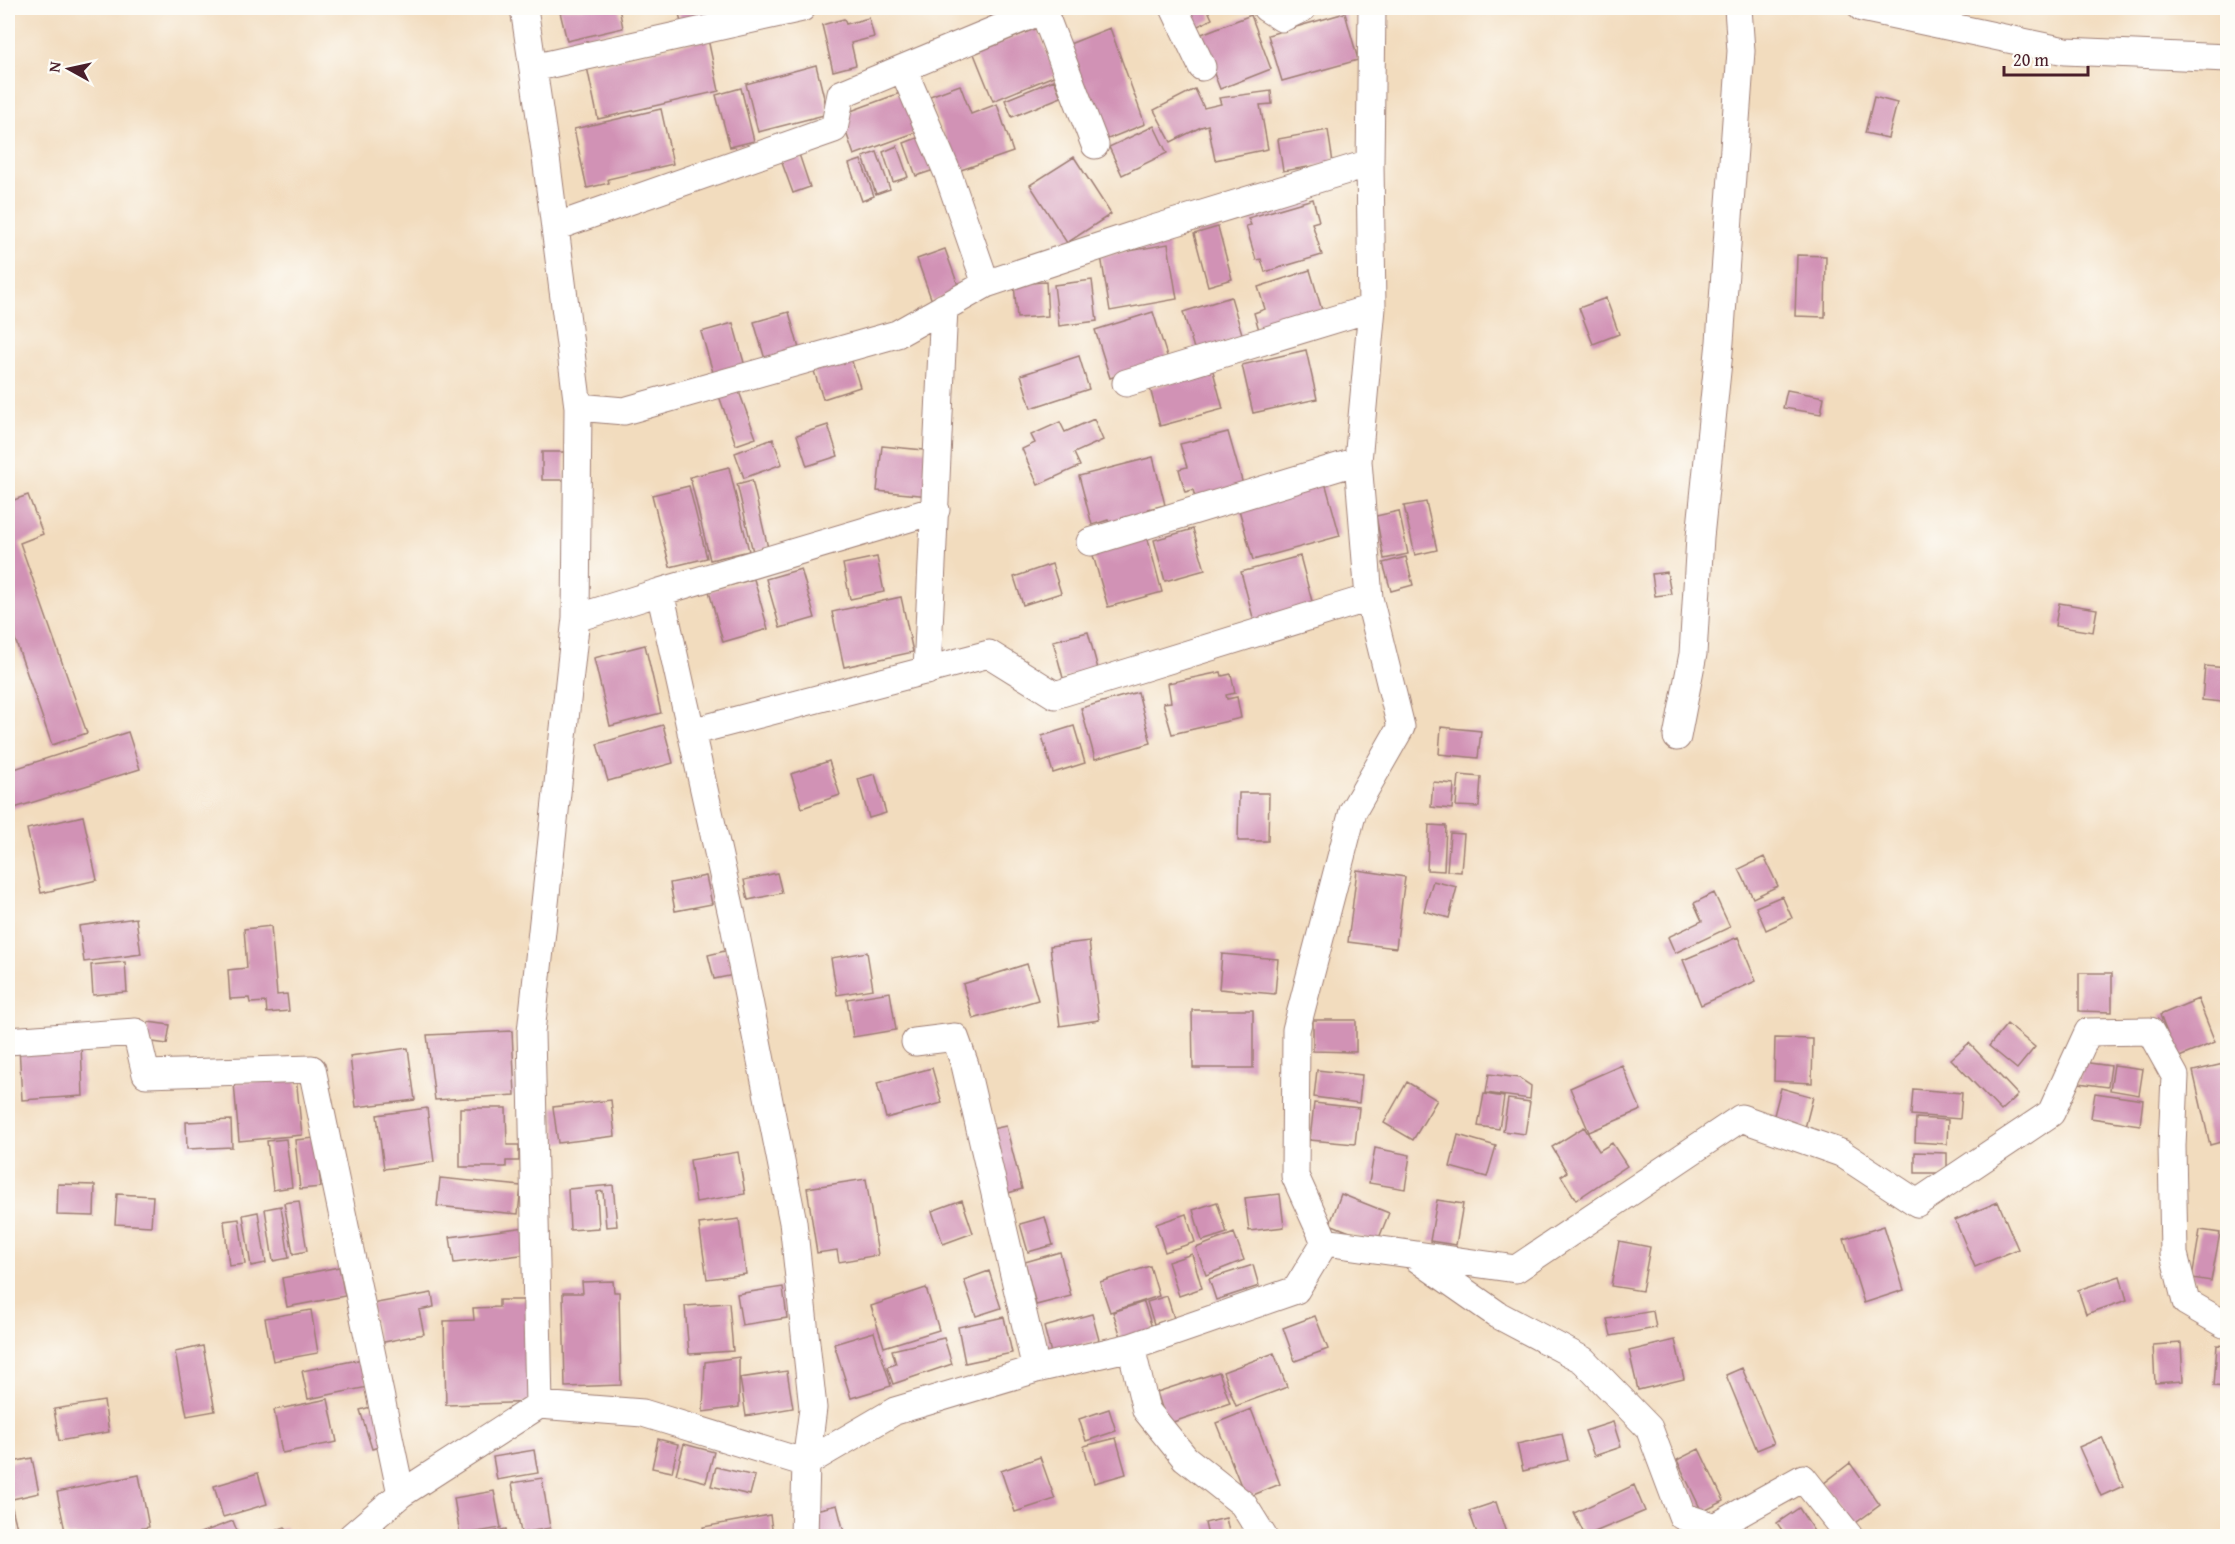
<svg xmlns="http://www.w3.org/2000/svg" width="2235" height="1544" viewBox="0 0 2235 1544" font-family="'Gentium Book Plus',serif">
  <rect width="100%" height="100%" fill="#fdfcf7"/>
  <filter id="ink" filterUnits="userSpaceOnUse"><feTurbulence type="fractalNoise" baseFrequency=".0167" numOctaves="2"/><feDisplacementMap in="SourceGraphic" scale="12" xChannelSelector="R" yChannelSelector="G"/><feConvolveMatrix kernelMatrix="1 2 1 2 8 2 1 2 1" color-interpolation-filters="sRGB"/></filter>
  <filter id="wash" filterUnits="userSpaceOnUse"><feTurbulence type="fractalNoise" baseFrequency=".008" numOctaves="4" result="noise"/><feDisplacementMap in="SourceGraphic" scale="24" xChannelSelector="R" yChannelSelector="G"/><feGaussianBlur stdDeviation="1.35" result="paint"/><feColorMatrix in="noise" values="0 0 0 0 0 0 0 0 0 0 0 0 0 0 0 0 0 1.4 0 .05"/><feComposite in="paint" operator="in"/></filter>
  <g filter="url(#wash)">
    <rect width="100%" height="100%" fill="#f2dcbe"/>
    <g id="blocks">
      <!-- building -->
      <path fill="#d192b5" d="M559 8H619L623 28 567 41Z
        M678 8H720L723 19 682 28Z
        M987 8H1019L992 19Z
        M1203 8H1207L1212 19 1192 29 1186 16Z
        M1345 13 1358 60 1282 81 1268 35Z
        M1251 15 1271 69 1220 89 1199 35Z
        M869 18 874 37 851 43 856 65 833 71 822 25 844 19 846 24Z
        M1037 28 1056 75 993 101 974 54Z
        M1110 28 1145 124 1098 143 1062 47Z
        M708 39 719 91 598 119 587 67Z
        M816 65 828 114 758 132 746 84Z
        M1054 80 1061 97 1012 117 1005 100Z
        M960 85 971 114 997 104 1013 152 958 171 930 96Z
        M741 88 754 141 730 147 716 95Z
        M911 89 925 129 854 155 840 115Z
        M1195 89 1204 108 1221 104 1219 98 1271 91 1272 104 1260 105 1268 149 1215 160 1208 125 1201 127 1171 142 1154 110Z
        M1874 97 1897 103 1888 138 1865 133Z
        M661 109 673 164 608 179 609 183 587 188 574 129Z
        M1154 126 1167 153 1122 175 1109 147Z
        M1328 130 1333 163 1283 171 1278 139Z
        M925 135 937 169 916 176 904 143Z
        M796 145 810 187 793 193 778 152Z
        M897 146 908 177 893 182 883 152Z
        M877 152 890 189 876 194 863 157Z
        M1074 157 1111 214 1067 243 1030 185Z
        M861 160 874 196 862 201 849 164Z
        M1313 199 1319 221 1312 223 1322 255 1265 272 1261 259 1256 260 1246 226 1251 225 1248 218Z
        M1218 227 1232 279 1208 286 1194 234Z
        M1168 244 1177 299 1110 311 1101 256Z
        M945 249 960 291 932 301 917 259Z
        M1797 255 1826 256 1825 317 1795 316Z
        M1310 270 1324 317 1261 337 1254 313 1265 309 1258 287Z
        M1092 280 1097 321 1059 326 1054 285Z
        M1046 282 1048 316 1017 318 1014 284Z
        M1231 297 1243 337 1195 352 1183 312Z
        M1606 298 1619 334 1593 344 1579 308Z
        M789 312 801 356 767 366 754 322Z
        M1153 312 1168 359 1110 378 1095 330Z
        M733 323 746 370 715 379 701 332Z
        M1306 350 1317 399 1253 413 1242 365Z
        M850 355 860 387 823 399 813 368Z
        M1079 356 1089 389 1031 408 1021 375Z
        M1213 371 1223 409 1160 426 1150 388Z
        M737 386 756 438 736 445 718 393Z
        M1787 390 1824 397 1821 414 1783 408Z
        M1094 419 1103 440 1074 453 1080 466 1038 485 1022 449 1035 443 1031 435 1060 422 1065 432Z
        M828 425 838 456 807 466 797 435Z
        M1228 432 1244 488 1196 501 1193 490 1185 492 1179 469 1187 467 1180 444Z
        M773 439 782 464 744 478 735 453Z
        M882 446 934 451 930 496 877 491Z
        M542 452H564V480H542Z
        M1153 457 1165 505 1148 509 1150 516 1110 527 1108 520 1092 525 1079 476Z
        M729 467 749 551 710 560 690 477Z
        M752 480 768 548 753 552 737 484Z
        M1325 482 1340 536 1253 560 1238 506Z
        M689 486 707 558 670 567 652 495Z
        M28 495 43 534 20 543 87 733 52 745 8 619V502Z
        M1426 502 1437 550 1415 555 1404 506Z
        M1399 511 1408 554 1384 559 1376 516Z
        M1193 529 1205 570 1165 581 1154 540Z
        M1147 536 1162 592 1108 607 1092 552Z
        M1300 556 1314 609 1255 625 1241 572Z
        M877 557 884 592 850 599 843 564Z
        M1406 557 1413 585 1391 591 1383 563Z
        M1052 564 1061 593 1023 605 1014 577Z
        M801 569 815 618 780 628 766 579Z
        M1667 572 1671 594 1655 596 1652 574Z
        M754 579 768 629 723 642 709 591Z
        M901 597 913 652 844 667 832 612Z
        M2059 603 2097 609 2093 632 2055 626Z
        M1088 632 1098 669 1063 678 1053 641Z
        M645 645 661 713 610 726 594 658Z
        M2205 666 2227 668 2223 702 2202 700Z
        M1221 672 1222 676 1231 674 1235 693 1226 695 1227 699 1237 697 1241 718 1172 734 1163 703 1171 702 1168 683Z
        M1138 692 1151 743 1095 759 1081 708Z
        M663 725 673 763 608 781 597 744Z
        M1074 726 1085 763 1053 773 1042 736Z
        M1441 727 1481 731 1478 758 1439 754Z
        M128 732 140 769 8 810V771Z
        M829 761 840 795 802 808 791 774Z
        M875 774 886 813 869 818 858 779Z
        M1459 775 1481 777 1479 807 1456 806Z
        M1433 782 1454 784 1452 809 1431 807Z
        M1239 793H1269L1268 841H1238Z
        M83 816 97 880 41 893 27 829Z
        M1429 825 1446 826 1444 871 1427 870Z
        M1450 833 1464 834 1461 872 1447 871Z
        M1764 857 1778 886 1753 898 1739 869Z
        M1357 870 1405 877 1396 948 1348 942Z
        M777 873 782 893 748 900 744 880Z
        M706 876 712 904 675 911 670 883Z
        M1433 881 1457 887 1449 918 1424 911Z
        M1714 893 1730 927 1675 953 1668 937 1702 921 1694 903Z
        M1782 896 1792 918 1766 930 1756 907Z
        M136 918 141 954 84 962 79 926Z
        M271 926 277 995 287 994 289 1011 267 1013 266 1002 250 1003 249 998 230 999 228 970 247 968 244 929Z
        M1738 937 1756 981 1701 1005 1683 960Z
        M1089 941 1099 1020 1060 1026 1050 946Z
        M729 950 734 975 714 979 708 955Z
        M867 952 873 989 837 995 831 958Z
        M1222 954 1278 959 1275 994 1219 989Z
        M125 962 127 992 93 995 91 965Z
        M1027 964 1038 1000 973 1019 963 984Z
        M2079 973H2112V1012L2079 1011Z
        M890 992 896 1030 853 1037 847 999Z
        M2198 999 2215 1042 2177 1058 2160 1015Z
        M1192 1010H1253V1068H1193Z
        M1313 1020H1356V1052L1313 1051Z
        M148 1022 170 1025 167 1044 146 1041Z
        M2007 1024 2035 1047 2017 1069 1989 1046Z
        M512 1031 515 1095 435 1100 427 1035Z
        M1775 1038 1813 1039 1812 1083 1774 1081Z
        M81 1043 83 1096 22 1100 19 1046Z
        M1969 1043 2018 1095 2001 1111 1951 1059Z
        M408 1048 415 1100 356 1107 350 1056Z
        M2082 1062 2111 1066 2108 1087 2079 1083Z
        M2228 1063V1140L2210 1145 2193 1071Z
        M1622 1065 1641 1110 1589 1132 1570 1088Z
        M2114 1065 2143 1069 2139 1095 2110 1090Z
        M932 1068 942 1103 886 1118 877 1083Z
        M1317 1070 1362 1075 1359 1103 1314 1097Z
        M1489 1074 1519 1078 1531 1086 1530 1099 1486 1093Z
        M296 1077 302 1135 239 1141 234 1083Z
        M1407 1082 1437 1100 1413 1140 1384 1123Z
        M1781 1088 1813 1097 1805 1128 1773 1119Z
        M1913 1089 1962 1093 1960 1119 1911 1115Z
        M2095 1093 2143 1100 2140 1125 2091 1118Z
        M1484 1094 1504 1097 1499 1129 1478 1126Z
        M1508 1099 1530 1102 1525 1134 1503 1131Z
        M611 1100 615 1136 558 1143 553 1107Z
        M1314 1103 1359 1108 1355 1144 1310 1140Z
        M427 1108 434 1162 384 1169 377 1115Z
        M460 1108H506L507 1145H519V1161H506V1167H460Z
        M1916 1118 1948 1120 1947 1144 1915 1142Z
        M231 1120 232 1147 187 1149 186 1122Z
        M1006 1126 1022 1189 1008 1193 992 1129Z
        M1584 1127 1599 1151 1612 1143 1627 1166 1576 1200 1561 1176 1567 1172 1552 1147Z
        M1458 1135 1496 1146 1487 1177 1450 1167Z
        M315 1138 321 1187 300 1189 295 1140Z
        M286 1139 292 1187 273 1190 267 1141Z
        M1375 1148 1410 1155 1405 1189 1369 1183Z
        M738 1152 745 1194 696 1202 690 1160Z
        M1915 1152 1947 1153V1173H1915Z
        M440 1178 521 1186 518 1214 437 1206Z
        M866 1179 878 1255 839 1262 837 1250 817 1253 807 1188Z
        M58 1184 95 1185 94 1216 57 1215Z
        M613 1185 617 1226 606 1227 603 1191 597 1192 599 1228 570 1230 568 1189Z
        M117 1194 153 1196 151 1226 115 1224Z
        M1280 1194 1284 1227 1249 1231 1245 1198Z
        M1341 1194 1389 1213 1377 1243 1330 1224Z
        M962 1200 973 1233 943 1244 932 1211Z
        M1437 1200 1463 1204 1456 1245 1430 1241Z
        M299 1201 307 1251 293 1254 284 1203Z
        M1217 1202 1227 1233 1202 1241 1193 1210Z
        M1998 1202 2018 1249 1975 1267 1955 1220Z
        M281 1206 289 1258 273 1261 265 1209Z
        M258 1212 266 1263 251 1266 243 1215Z
        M1186 1214 1195 1242 1165 1252 1156 1224Z
        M1045 1217 1053 1245 1028 1252 1020 1224Z
        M239 1219 245 1264 229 1266 224 1221Z
        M739 1219 746 1274 707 1279 699 1224Z
        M1884 1226 1904 1290 1864 1303 1844 1239Z
        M526 1227 529 1254 454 1263 450 1237Z
        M2200 1230 2220 1233 2211 1281 2192 1278Z
        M1234 1233 1244 1260 1206 1275 1196 1248Z
        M1619 1241 1650 1247 1642 1291 1611 1286Z
        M1060 1252 1071 1296 1036 1305 1025 1262Z
        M1192 1254 1202 1288 1179 1296 1168 1262Z
        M1253 1265 1259 1286 1216 1300 1209 1279Z
        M1150 1266 1159 1296 1110 1312 1100 1282Z
        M339 1267 345 1296 287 1307 282 1278Z
        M989 1271 1001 1308 976 1316 964 1280Z
        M2120 1276 2127 1300 2086 1314 2078 1290Z
        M613 1281 614 1292H619L621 1385 565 1387 563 1293H583L582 1282Z
        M783 1287 787 1318 742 1325 737 1294Z
        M926 1288 939 1330 884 1347 871 1306Z
        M432 1293 434 1307 419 1310 424 1334 379 1343 371 1304Z
        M1167 1296 1174 1318 1154 1324 1147 1302Z
        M499 1300H533L536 1402 446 1405 444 1321 474 1320 473 1308 499 1307Z
        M1144 1302 1153 1331 1122 1340 1113 1312Z
        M729 1303 733 1351 689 1354 685 1306Z
        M311 1310 318 1353 273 1361 265 1318Z
        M1653 1311 1656 1328 1611 1336 1607 1319Z
        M1092 1314 1099 1340 1051 1353 1044 1327Z
        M1315 1316 1328 1349 1295 1361 1283 1328Z
        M1004 1317 1012 1353 965 1363 958 1327Z
        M874 1332 891 1386 851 1398 834 1344Z
        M944 1338 952 1364 893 1384 887 1367 896 1364 892 1350Z
        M1675 1340 1684 1379 1638 1390 1629 1351Z
        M2181 1343 2183 1381 2155 1383 2153 1345Z
        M2217 1345 2228 1346V1387L2214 1386Z
        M203 1346 215 1411 187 1416 175 1352Z
        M1274 1353 1287 1387 1236 1406 1223 1372Z
        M739 1357V1407L703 1412 705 1362Z
        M363 1359 368 1387 308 1399 302 1371Z
        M1742 1368 1774 1443 1757 1450 1726 1375Z
        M787 1371 793 1408 746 1416 740 1378Z
        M1219 1372 1230 1403 1167 1424 1157 1392Z
        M328 1399 337 1442 282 1453 274 1410Z
        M104 1401 109 1432 59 1441 54 1409Z
        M377 1405 389 1444 372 1449 360 1410Z
        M1109 1409 1116 1431 1086 1441 1079 1419Z
        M1251 1409 1280 1484 1246 1498 1216 1423Z
        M1613 1422 1621 1447 1594 1456 1585 1431Z
        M1562 1434 1568 1460 1523 1471 1517 1444Z
        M2102 1437 2123 1486 2101 1496 2079 1447Z
        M1116 1438 1126 1474 1094 1483 1084 1446Z
        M658 1439 678 1444 672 1472 652 1468Z
        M684 1444 714 1452 706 1482 676 1474Z
        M1699 1449 1724 1501 1702 1512 1677 1460Z
        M534 1450 538 1473 497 1480 493 1457Z
        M1040 1457 1055 1499 1015 1512 1001 1471Z
        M32 1458 39 1493 8 1500V1463Z
        M1850 1463 1880 1505 1853 1525 1823 1484Z
        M716 1467 755 1476 750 1495 711 1486Z
        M258 1473 267 1504 223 1517 214 1486Z
        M139 1475 149 1527 102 1536H66L57 1492Z
        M542 1478 550 1528 521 1533 512 1483Z
        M1634 1485 1645 1511 1585 1536 1574 1513Z
        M494 1491 501 1528 460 1535 454 1498Z
        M1496 1502 1507 1536H1478L1469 1511Z
        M837 1505 845 1536H818L811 1511Z
        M12 1508 19 1536H8V1509Z
        M1799 1508 1817 1536H1786L1777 1523Z
        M770 1515 773 1536H705L703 1527Z
        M1226 1518 1230 1536H1208L1205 1523Z
        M233 1521 239 1536H192Z
        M285 1527 289 1536H261Z
        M506 1529 508 1536H478Z"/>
    </g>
  </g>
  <g filter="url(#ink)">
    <use href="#blocks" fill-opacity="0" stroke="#9e7e74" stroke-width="1.5"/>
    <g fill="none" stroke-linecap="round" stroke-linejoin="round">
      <defs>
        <path id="street" d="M524 8 545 150 578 407 576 618 531 1032 539 1405
          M1174 8 1202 67
          M1266 8 1282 18 1303 8
          M1862 8 2065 51 2228 58
          M1043 10 1095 145
          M533 68 802 8
          M903 69 948 174 986 284 1137 234 1370 163 1372 308
          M1370 163 1372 8
          M555 227 834 129 841 94 1048 8
          M1126 383 1372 308 1358 461 1369 598
          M578 407 624 411 897 334 986 284
          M1090 542 1358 461
          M660 592 936 510
          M576 618 660 592 732 915 793 1222 813 1408 806 1463 804 1536
          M927 671 944 307
          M691 732 989 654 1055 695 1369 598 1401 727 1353 811 1296 1030 1295 1176 1325 1242
          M1677 737 1693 654 1700 537 1720 342 1741 51 1738 8
          M8 1041 136 1032 146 1074 312 1069 401 1494
          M915 1042 955 1037 965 1065 1036 1369
          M1415 1257 1498 1315 1583 1360 1649 1428 1682 1516 1715 1527 1803 1478 1849 1536
          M1131 1347 1146 1410 1185 1458 1243 1504 1263 1536
          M352 1536 401 1494 539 1405 643 1413 806 1463 895 1411 1036 1369 1131 1347 1296 1290 1325 1242 1516 1269 1741 1118 1841 1153 1917 1203 2051 1113 2088 1032 2150 1031 2175 1076 2172 1146 2174 1254 2186 1302 2224 1324 2228 1323"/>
      </defs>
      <!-- street casing -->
      <use href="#street" stroke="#9e7e74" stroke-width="29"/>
      <!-- street -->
      <use href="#street" stroke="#fff" stroke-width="27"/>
    </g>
  </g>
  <!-- margin -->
  <rect width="2235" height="1544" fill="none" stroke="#fdfcf7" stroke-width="30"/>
  <!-- north arrow -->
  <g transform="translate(69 69) rotate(278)" stroke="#fdfcf7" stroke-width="4.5" paint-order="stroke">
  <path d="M0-4.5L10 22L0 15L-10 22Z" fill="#4a1f2b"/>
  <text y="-9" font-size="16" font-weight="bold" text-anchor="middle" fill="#4a1f2b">N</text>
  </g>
  <!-- scale -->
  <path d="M2004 66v9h84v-9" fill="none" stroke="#4a1f2b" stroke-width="3"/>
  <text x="2013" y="66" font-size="18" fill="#4a1f2b" stroke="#fdfcf7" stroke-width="4.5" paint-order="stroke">20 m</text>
</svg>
